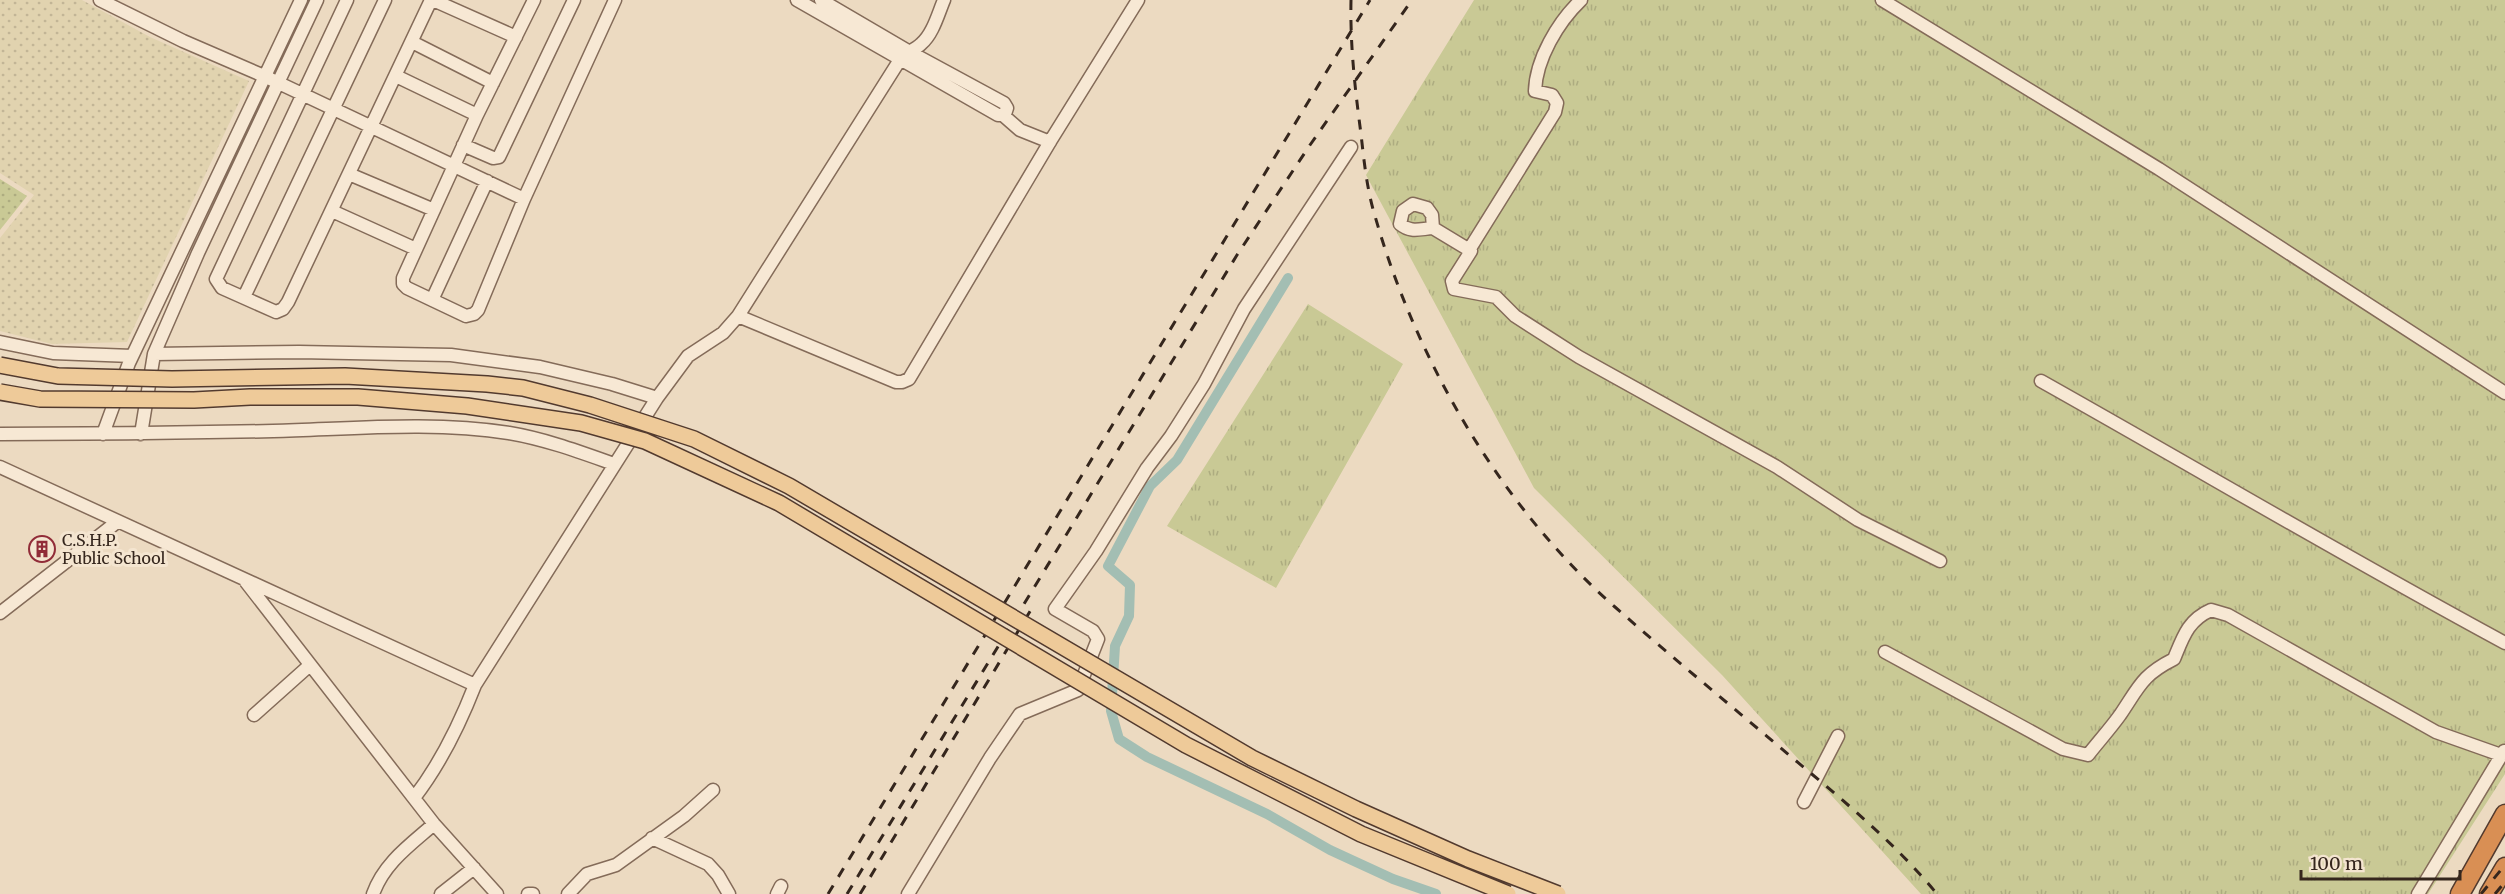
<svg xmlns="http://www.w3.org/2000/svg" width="2505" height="894" viewBox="0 0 2505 894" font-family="Merriweather,serif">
  <defs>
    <pattern id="farmland-dots" width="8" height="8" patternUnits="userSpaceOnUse" patternTransform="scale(1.5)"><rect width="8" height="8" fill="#e1d3af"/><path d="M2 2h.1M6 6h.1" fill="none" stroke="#c2b596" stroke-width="1.8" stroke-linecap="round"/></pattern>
    <pattern id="grass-dots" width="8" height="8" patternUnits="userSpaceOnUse" patternTransform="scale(1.5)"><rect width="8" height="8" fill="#c9c995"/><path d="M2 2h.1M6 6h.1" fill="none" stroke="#adac80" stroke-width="1.8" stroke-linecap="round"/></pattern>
    <pattern id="park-tufts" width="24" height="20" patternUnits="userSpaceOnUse" patternTransform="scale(1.5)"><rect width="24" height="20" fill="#c9c995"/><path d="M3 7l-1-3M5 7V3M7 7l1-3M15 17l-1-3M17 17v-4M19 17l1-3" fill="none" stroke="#adac80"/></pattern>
  </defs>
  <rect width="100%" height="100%" fill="#ecdac1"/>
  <!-- farmland -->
  <path fill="url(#farmland-dots)" d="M0 0H82L150 37 249 81 127 342 52 344 0 331V238L34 195 0 173Z"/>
  <!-- grass -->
  <path fill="url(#grass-dots)" d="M0 179 27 196 0 230Z"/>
  <!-- park -->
  <path fill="url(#park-tufts)" d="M1474 0H2505V774L2428 894H1921L1722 675 1534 488 1366 175Z
    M1308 304 1403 364 1276 588 1167 526Z"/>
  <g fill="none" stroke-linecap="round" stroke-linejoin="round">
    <!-- canal -->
    <path stroke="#a3beb3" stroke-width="10" d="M1288 278 1177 460 1150 486 1108 566 1130 585 1129 616 1115 646 1111 711 1119 739 1147 757 1267 814 1330 850 1393 879 1436 894"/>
    <defs>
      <path id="minor" d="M100 0 183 41 264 76 524 199
        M347 0 216 279 222 288 276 312 283 309 288 302 431 0
        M433 0 516 37
        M534 0 477 115 403 278V284L407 288 466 316 474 314 478 310 524 199 615 0
        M797 0 998 115 1005 114 1007 108 1004 103 908 51 821 0
        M1882 0 2159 169 2505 393
        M412 42 493 83
        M396 76 477 115
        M1004 116 1020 130 1050 142
        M463 145 493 158 499 157 574 0
        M349 174 434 210
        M332 211 416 249
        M1433 228 1432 215 1427 208 1413 204 1403 211 1400 224C1411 233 1419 229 1433 228L1471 251 1452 281 1454 289 1496 297 1515 316 1579 357 1777 467 1858 520 1940 561
        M1469 250 1555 112 1557 103 1552 95 1535 91C1536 59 1558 22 1581 0
        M244 297 385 0
        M432 300 487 181
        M738 316 896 382H902L909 379 1051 140 1138 0
        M0 342 53 353 132 356
        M154 354 299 352 451 355 540 367 612 384 657 398
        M2041 381C2196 468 2349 559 2505 643
        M0 434C91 434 182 433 273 431 351 429 432 421 509 433 545 439 580 452 614 464
        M103 434 129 363 301 0
        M141 434 154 354 198 253 317 0
        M0 467 475 685 657 398 688 356 723 333 738 316 901 58C907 52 915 50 921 44 933 34 938 14 944 0
        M246 582 434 824 497 894
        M0 613 117 522
        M1885 652 2063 749 2088 755C2098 742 2110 729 2120 715 2139 687 2142 675 2174 659 2183 637 2188 620 2211 610L2228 615 2436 732 2501 755
        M254 715 310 665
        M414 798C441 763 459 726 475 685
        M1804 802 1838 736
        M652 838 708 864 718 875 729 894
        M373 894C384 863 410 845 434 824
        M441 894 474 868
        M528 894H533
        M568 894 587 874 616 865 684 816 713 790
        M777 894 781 886
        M908 894 990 758 1020 714 1078 690 1098 639 1093 631 1055 609 1096 551 1147 468 1171 436 1204 384 1244 309 1351 147
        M2418 894 2504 751"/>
      <path id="highway" d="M2460 894 2505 814
        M2489 894 2505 867"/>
    </defs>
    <!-- minor casing -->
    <use href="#minor" stroke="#846b59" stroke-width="15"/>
    <!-- highway casing -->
    <use href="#highway" stroke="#523a2e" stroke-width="21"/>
    <!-- minor -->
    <use href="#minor" stroke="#f7e8d4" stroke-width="12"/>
    <!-- highway -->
    <use href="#highway" stroke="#d98f54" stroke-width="18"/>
    <!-- rail -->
    <path stroke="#35261d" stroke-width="3" stroke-dasharray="10 10" stroke-linecap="butt" d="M1351 0C1350 45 1355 89 1361 134 1364 161 1367 190 1375 216 1416 361 1502 508 1615 607 1674 659 1735 709 1795 760 1844 801 1896 844 1937 894
      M828 894 1370 0
      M847 894 1237 255 1310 145 1412 0
      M860 894 1035 603
      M2481 894 2505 865
      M2495 894 2505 882"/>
    <defs>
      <path id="major-bridge" d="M0 365 58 376 172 379 345 376 487 384 523 388 590 405 694 439 789 486 1252 758 1356 809 1468 859 1558 894
        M0 392 40 399 194 400 250 397H358L467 406 581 423 645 441 779 503 1186 745 1361 834 1508 894"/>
    </defs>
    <!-- major-bridge casing -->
    <use href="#major-bridge" stroke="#523a2e" stroke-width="18" stroke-linecap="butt"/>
    <!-- major-bridge -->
    <use href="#major-bridge" stroke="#eeca99" stroke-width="15"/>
  </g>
  <!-- icons -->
  <defs>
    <symbol id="building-ring" viewBox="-11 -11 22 22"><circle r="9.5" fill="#f4e5d0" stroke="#912c38" stroke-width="1.5"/><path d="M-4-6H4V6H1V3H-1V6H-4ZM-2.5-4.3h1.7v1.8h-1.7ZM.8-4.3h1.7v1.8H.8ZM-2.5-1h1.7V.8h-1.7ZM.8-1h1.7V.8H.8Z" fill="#912c38"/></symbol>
  </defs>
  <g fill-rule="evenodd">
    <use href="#building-ring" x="27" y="534" width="30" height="30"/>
  </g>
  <g text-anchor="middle" stroke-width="6" stroke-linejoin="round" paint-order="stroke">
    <!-- poi labels -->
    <g font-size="16" fill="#35261d" stroke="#f4e5d0" text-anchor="start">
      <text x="62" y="546">C.S.H.P.<tspan x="62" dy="18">Public School</tspan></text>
    </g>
  </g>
  <!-- scale -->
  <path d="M2301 870v9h159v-9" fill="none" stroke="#35261d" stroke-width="3"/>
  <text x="2310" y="870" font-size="18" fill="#35261d" stroke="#f4e5d0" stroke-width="4.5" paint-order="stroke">100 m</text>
</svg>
